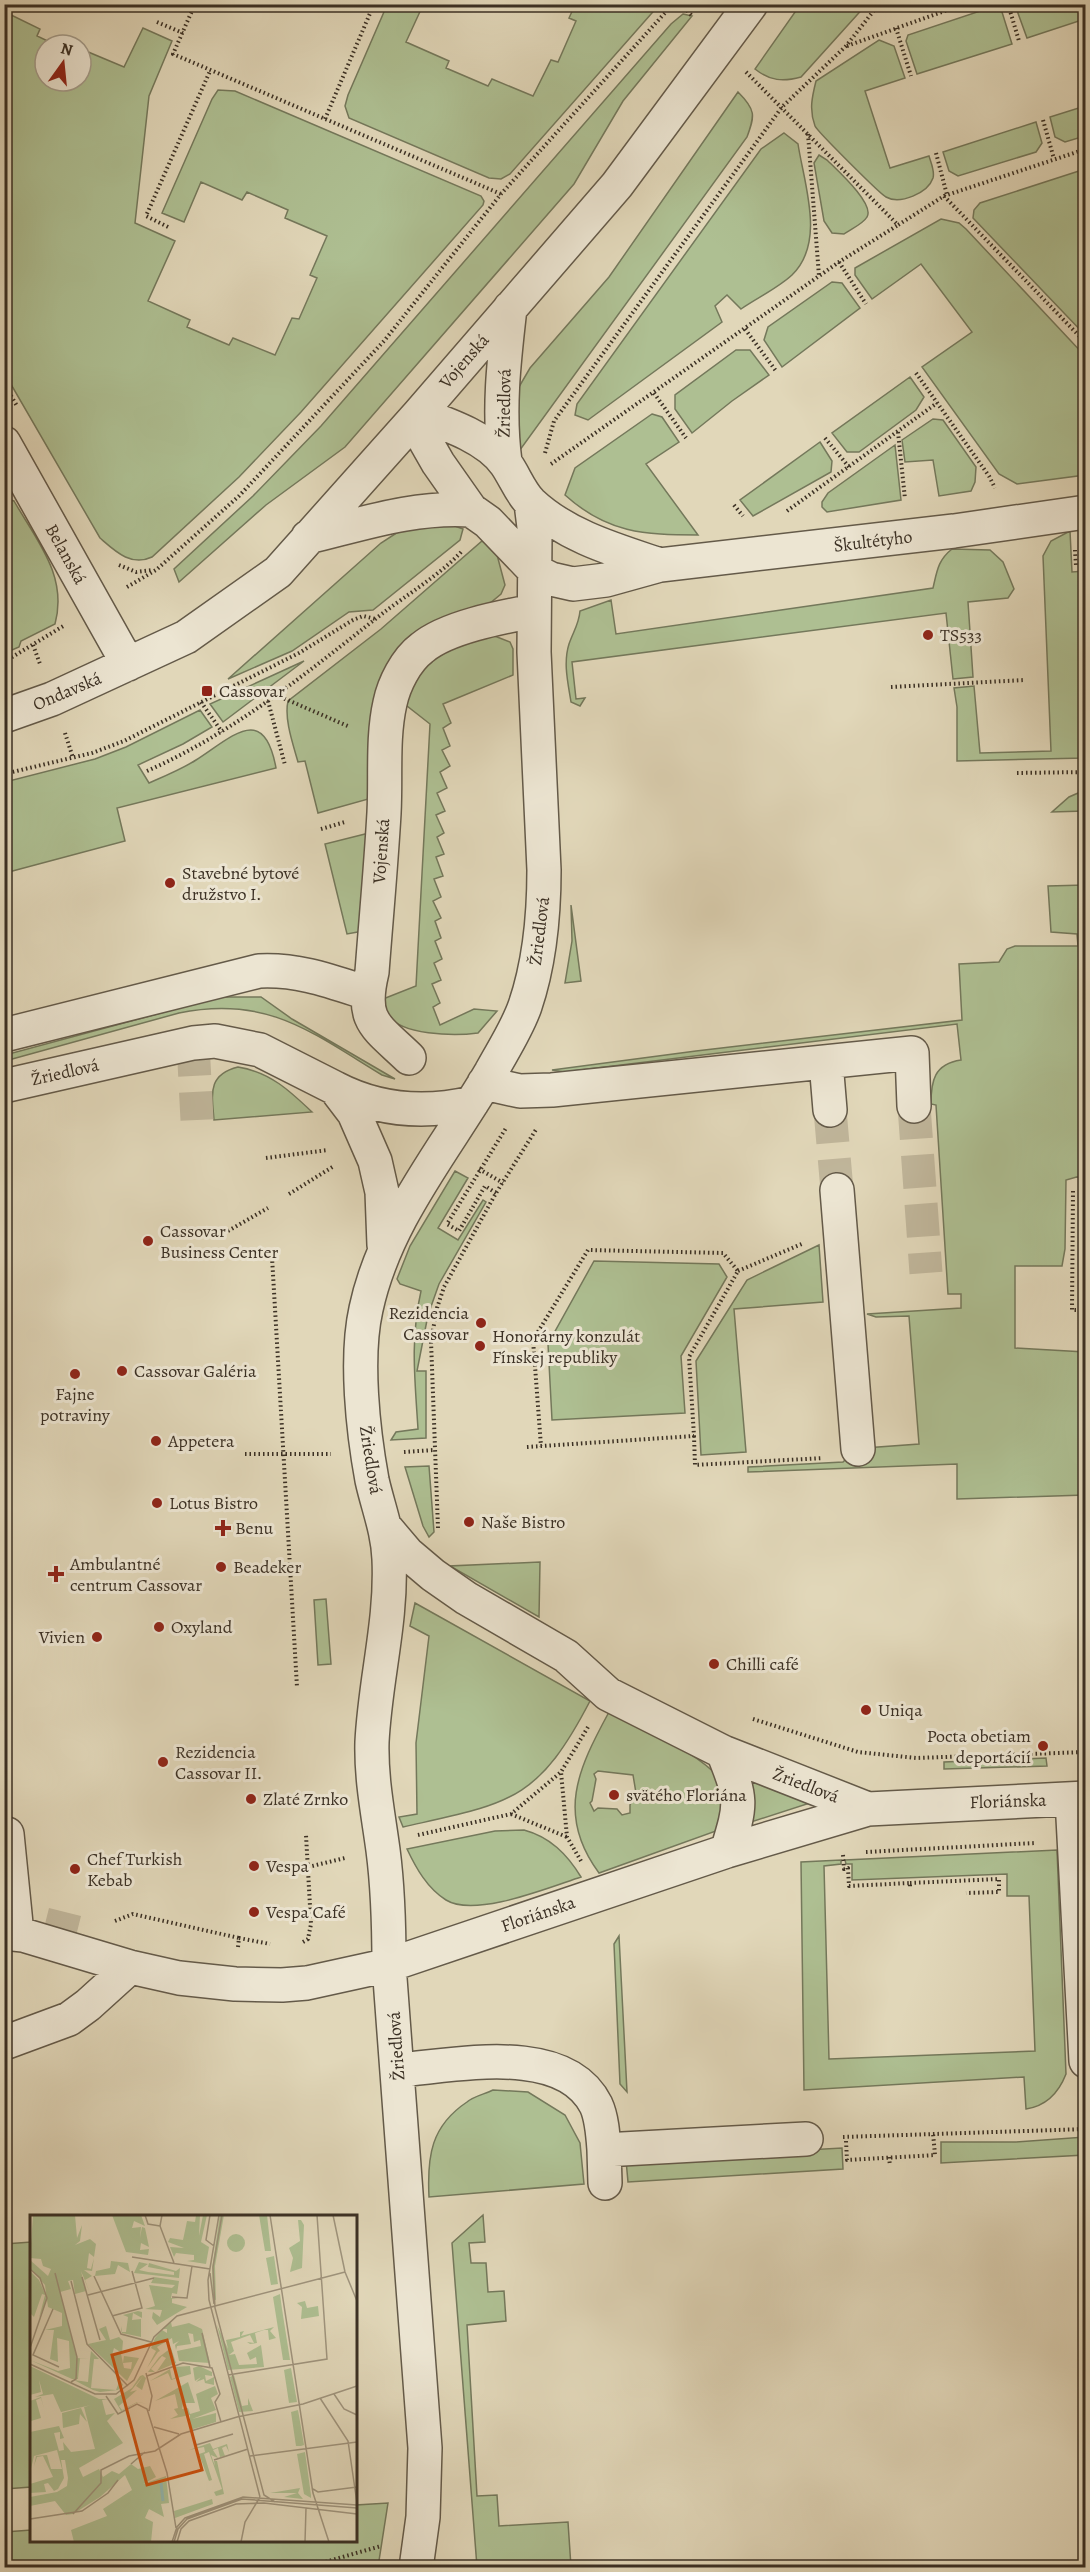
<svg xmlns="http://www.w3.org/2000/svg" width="1090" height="2572" viewBox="0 0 1090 2572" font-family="Alegreya,serif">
  <rect width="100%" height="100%" fill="#e1d7b9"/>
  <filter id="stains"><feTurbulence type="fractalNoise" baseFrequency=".00333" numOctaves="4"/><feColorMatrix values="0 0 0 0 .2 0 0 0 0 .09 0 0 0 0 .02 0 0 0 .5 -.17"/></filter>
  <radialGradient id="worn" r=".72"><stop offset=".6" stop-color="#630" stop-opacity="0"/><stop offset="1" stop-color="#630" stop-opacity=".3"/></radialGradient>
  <!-- green -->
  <path fill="#aebf92" stroke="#74785b" stroke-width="1.5" fill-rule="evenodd" d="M387 5H423L406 42 449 61 446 68 488 86 492 79 533 96 551 60 558 62 576 21 569 18 575 5H659L510 174 501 179 489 178 349 118 345 106 348 95Z
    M800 5H866L801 77C783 82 770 81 755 69Z
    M1015 5H1085V19L1027 38Z
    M992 7 1002 12 1012 44 917 74 906 41 908 35Z
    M5 12 40 29 37 36 56 45H45V81H81V49L124 67 143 28 172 41 149 96 135 223 175 241 148 301 190 320 187 327 229 345 233 338 275 355 292 318 299 319 317 278 310 275 327 236 285 218 288 210 247 192 242 200 201 182 184 222 162 213 212 99 218 90 235 91 481 196 484 201 483 205 301 412 239 477 152 557C131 567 115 551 100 538L5 374Z
    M683 14 692 16 623 101 574 184 345 447 266 505 179 582 174 569 253 496 321 426 671 24Z
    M879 40 894 46 905 78 865 91 890 168 929 156C931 163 935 171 933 178 928 193 900 205 886 197 880 194 817 131 815 126 809 110 812 97 816 81Z
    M738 92C756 110 755 115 747 137L517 454 516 392 530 368 609 277Z
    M1085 106V136L1065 142 1055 137 1050 117Z
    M1036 122 1042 143 1036 152 958 176 949 171 943 152Z
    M784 133 798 144C804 184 826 242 792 275 778 288 757 298 741 309L727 295 715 306 722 322 588 420 575 415 577 404 761 149Z
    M819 155 827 160C837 170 875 204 867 217 863 224 851 229 844 234L832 233 824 221 814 163Z
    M1085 169H1086L1085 335 973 218 974 210 980 203Z
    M941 219 959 223 966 229 1085 356V475L1017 484 999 474 922 367 972 332 921 264 872 299 855 275V268Z
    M832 282 842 283 860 308 782 367 764 340 768 327Z
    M736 350H750L769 375 732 401 692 433 675 409V395Z
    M910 377 924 397 916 410 859 452H847L832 433Z
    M652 414 662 417 679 442 646 464 698 535C644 535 607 533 565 495L575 468Z
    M933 419 943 420 976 467 975 482 971 491 939 496 933 460 905 462 902 440Z
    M820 442 832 461 831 472 753 516 740 500Z
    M895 445 901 500 827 512 822 507V502L828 493Z
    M4 498 14 501C37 541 68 576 55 624L21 641 19 647 5 653Z
    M415 524 452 525 463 529 460 540 373 610 349 612 292 651 228 679 381 543 398 532Z
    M1070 531 1072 572 1085 571V758L957 761V707L954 688 974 686 980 753 1051 751 1043 556 1051 541Z
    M482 541 496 551 505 585 501 594 478 613 423 638 372 798 318 813 305 761 298 762C293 744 284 719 288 701L381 629Z
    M952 549 990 550 1003 562 1014 589 1008 598 968 602 973 677 953 679 946 613 572 662 576 699 585 698 580 706 571 702C568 683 563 663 569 644 573 632 579 624 580 611L611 600 616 634 933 588C937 571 938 560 952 549Z
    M492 635 510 642 513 649V675L443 704 451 723 443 728 450 746 442 750 450 766 440 772 447 788 437 793 445 811 436 815 444 833 437 837 444 854 436 857 443 876 434 879 441 897 433 901 441 918 435 921 441 938 435 941 442 959 434 963 441 980 432 984 440 1003 433 1007 440 1025 474 1009 497 1011 478 1033C456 1036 398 1036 387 1013 385 1009 384 1003 383 999L416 986 430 724 402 702 429 656Z
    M304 661 223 722 210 704Z
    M200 710 212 727 183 744 138 765 149 783C165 776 182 769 196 760 232 737 264 702 276 768L117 808 125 841 5 873V782L95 759 126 747Z
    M1085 790V811L1052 812 1069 797Z
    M369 833 363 931 347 934 325 844Z
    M1085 885V1297H1083L1080 1176 1066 1180 1065 1249 1062 1266H1015V1348L1085 1352V1495L957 1499V1464L748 1472V1467L843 1462 851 1454V1449L919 1444 909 1316 876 1317 867 1314 961 1308V1294H948L936 1105 931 1104C931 1081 934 1064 961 1060L957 1024 564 1072 552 1070 696 1051 962 1020 959 964 999 962 1007 949 1015 946H1078L1077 934 1051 932 1048 886Z
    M571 905 581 981 565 983 572 941Z
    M220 997H261L292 1019 395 1079 382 1075C311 1032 267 995 179 1013L5 1061V1055Z
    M238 1067C270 1072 290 1091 312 1112L214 1120C212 1094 207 1075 238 1067Z
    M455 1171 468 1178 438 1228 458 1240 483 1200 486 1202 439 1284 428 1315 417 1371H426V1438L391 1440 396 1432 418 1429C415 1380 410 1340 421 1291L400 1284 397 1279 410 1246Z
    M819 1245 823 1302 734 1309 746 1452 701 1455 696 1361 747 1280Z
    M594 1261 719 1264 727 1277 681 1356 685 1413 552 1420 548 1344Z
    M429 1466 434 1532 429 1537 423 1526 405 1467Z
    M540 1562 539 1617 450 1566Z
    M326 1599 331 1664 318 1665 314 1600Z
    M415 1603 590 1701C537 1803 509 1803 403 1827L399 1817 417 1814 416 1743 429 1636 410 1626Z
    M609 1712C649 1733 698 1750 727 1786L716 1831 599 1873C556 1815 578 1769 609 1712ZM598 1771 633 1775 636 1793 630 1805V1813L622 1815 617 1809 598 1808 594 1811 590 1803 592 1801 596 1779 594 1774Z
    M1046 1758 1047 1766 944 1769V1762Z
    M747 1779 810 1803 751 1822Z
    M524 1830C550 1837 567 1854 581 1877 550 1887 475 1918 446 1900 427 1888 416 1868 407 1849L495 1831Z
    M1057 1850 1066 2074C1059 2092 1046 2106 1026 2109L1024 2077 804 2090 801 1862 841 1860V1864L824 1866 829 2059 1035 2051 1029 1896H1007V1874L852 1880V1864H846L845 1860Z
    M619 1936 627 2092 620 2084 614 1944Z
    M493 2090 528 2092 565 2115 580 2143 584 2184 429 2197C427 2156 431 2126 467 2102 474 2096 485 2094 493 2090Z
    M1085 2137V2155L941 2163V2142H1016Z
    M842 2148 843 2169 628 2182 626 2160Z
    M483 2215 485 2242 469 2243 471 2263H486L488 2292 504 2291 506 2321 467 2325 477 2496 497 2495 499 2526 568 2522 571 2567H477L452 2243Z
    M31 2242V2487L5 2489V2244Z
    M388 2503 378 2567H5V2532L31 2530 32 2540H356V2505Z"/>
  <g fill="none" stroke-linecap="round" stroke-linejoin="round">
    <!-- minor-tunnel -->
    <path stroke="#c0b69b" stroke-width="33" stroke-dasharray="33 16" stroke-linecap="butt" d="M193 1043 197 1120
      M914 1106 926 1273
      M830 1110 837 1190
      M57 1944 65 1912"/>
    <defs>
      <path id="minor" d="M419 414 426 442 438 463 471 510 488 522 535 571 551 579 573 584 606 580 660 565 954 531 1086 512
        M419 414C447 424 488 438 506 464 515 477 520 492 531 503 566 536 615 550 660 565
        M4 443 128 664
        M505 462C498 410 504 360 510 308
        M308 537C362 524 415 506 471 510
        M4 716 52 699 186 637 278 572 419 414 617 185 751 4
        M4 1035 259 971C298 969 330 981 367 993
        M409 1058C376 1026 360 1022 372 972 376 919 381 866 384 813 386 777 382 738 390 703 394 684 406 660 422 648 447 627 502 617 534 611
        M826 1062 830 1110
        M484 1083 520 1091 552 1090 912 1053 914 1106
        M4 1086 193 1043 215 1041 260 1050 335 1088 354 1113 375 1161 382 1192 384 1245
        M335 1088C379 1111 424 1114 472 1103
        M837 1190 858 1449
        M385 1527 407 1553 433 1575 466 1598 566 1656 608 1694 723 1752 868 1809
        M723 1752C742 1800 742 1802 727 1851
        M1072 1799 1086 2061
        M7 1834 17 1934
        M4 1933 23 1935 130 1967 179 1978 235 1984 282 1985 307 1983 389 1965 727 1851 868 1809 1086 1798
        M4 2043 69 2019 88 2005 130 1967
        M398 2070C454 2066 564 2041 596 2105 602 2118 603 2135 604 2150L806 2139
        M604 2150 605 2183
        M416 2568 423 2517 425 2448 389 1965C389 1926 388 1888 383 1850 378 1813 371 1779 372 1742 375 1680 392 1621 389 1559 388 1531 378 1507 372 1480 363 1431 355 1358 366 1309 385 1220 446 1149 491 1072 503 1050 517 1029 525 1006 540 962 544 916 544 870L534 652 535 535 531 503"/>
    </defs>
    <!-- minor casing -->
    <use href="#minor" stroke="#645a49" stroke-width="36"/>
    <!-- path -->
    <path stroke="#3b3024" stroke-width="4" stroke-dasharray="1.5 3" stroke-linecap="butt" d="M195 4 173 54 501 194
      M681 4 693 17
      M1008 4 1019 41
      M157 22 183 33
      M896 28 911 76
      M847 46 964 4
      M746 72 898 225 944 196 1086 343
      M325 119 374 4
      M1043 120 1054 159
      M808 134 819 276
      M936 153 947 195
      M944 196 1086 149
      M168 227 146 216 210 71
      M839 262 866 304
      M745 329 776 371
      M916 373 989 476 995 488
      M4 384 17 406
      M654 393 686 438
      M898 432 905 499
      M825 438 849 467
      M545 453 554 421 782 107 846 46 879 4
      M551 464 839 262 898 225
      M734 505 743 516
      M787 511 937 403
      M1075 550 1076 566H1086
      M119 565 136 572 152 570
      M127 587 156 570 239 496 384 341 501 194 673 4
      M33 645 40 664
      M4 662 65 625
      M891 687 1025 680
      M276 695 350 727
      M268 701 285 765
      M201 702 222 732
      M65 733 73 758
      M147 771C235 732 308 672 383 613 408 594 441 574 462 551
      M1017 773 1086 772
      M4 774 92 753 124 741 299 653 353 620 363 616 376 619
      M321 829 345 822
      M266 1158 328 1150
      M479 1169 503 1183
      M1073 1191 1072 1310H1086
      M496 1193 485 1186 459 1231 447 1224 506 1128
      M289 1194 334 1166
      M228 1231 268 1208
      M272 1257 297 1687
      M738 1271 804 1243
      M694 1436 695 1465 823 1458
      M527 1447 694 1436 689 1357 738 1271 723 1253 588 1250 533 1340 541 1446
      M404 1452 434 1450
      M245 1454H331
      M438 1528 431 1341 437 1308 444 1287 496 1193 537 1128
      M753 1719 858 1752 916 1758 1086 1752
      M511 1814 567 1837
      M418 1835 511 1814 561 1772
      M866 1852 1035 1843
      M843 1855 844 1869 848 1868 849 1886 910 1883V1887
      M581 1861 567 1837 561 1772 588 1727
      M308 1867 345 1858
      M910 1883 999 1879V1892L966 1893
      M115 1921 133 1914 239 1938
      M303 1942 308 1939 311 1924 306 1835
      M238 1947 239 1938 270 1944
      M843 2137 1086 2129
      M846 2141 847 2160 935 2155 933 2133
      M889 2157 890 2166
      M304 2568 381 2546"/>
    <!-- minor -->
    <use href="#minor" stroke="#ece5d2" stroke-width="33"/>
  </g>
  <!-- markers -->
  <g fill="#8f2418" stroke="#ece5d2" stroke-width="2">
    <circle cx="928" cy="635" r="6"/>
    <rect x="201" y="685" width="12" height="12" rx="3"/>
    <circle cx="170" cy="883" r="6"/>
    <circle cx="148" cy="1241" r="6"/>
    <circle cx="481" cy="1323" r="6"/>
    <circle cx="480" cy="1346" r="6"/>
    <circle cx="122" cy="1371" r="6"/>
    <circle cx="75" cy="1374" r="6"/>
    <circle cx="156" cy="1441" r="6"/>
    <circle cx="157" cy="1503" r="6"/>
    <circle cx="469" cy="1522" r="6"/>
    <path d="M220 1519h6v6h6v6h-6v6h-6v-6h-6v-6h6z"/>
    <circle cx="221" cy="1567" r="6"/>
    <path d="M53 1565h6v6h6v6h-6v6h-6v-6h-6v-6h6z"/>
    <circle cx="159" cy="1627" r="6"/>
    <circle cx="97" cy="1637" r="6"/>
    <circle cx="714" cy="1664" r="6"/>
    <circle cx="866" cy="1710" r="6"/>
    <circle cx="1043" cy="1746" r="6"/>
    <circle cx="163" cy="1762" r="6"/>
    <circle cx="614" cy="1795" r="6"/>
    <circle cx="251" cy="1799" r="6"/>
    <circle cx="254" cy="1866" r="6"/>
    <circle cx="75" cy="1869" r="6"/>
    <circle cx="254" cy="1912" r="6"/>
  </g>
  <g text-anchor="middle" stroke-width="6" stroke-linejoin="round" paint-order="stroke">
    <!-- street labels -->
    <g font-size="18" fill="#3b3024" stroke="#ece5d2">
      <text transform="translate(464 361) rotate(-49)" y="6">Vojenská</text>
      <text transform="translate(504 403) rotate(-89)" y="6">Žriedlová</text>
      <text transform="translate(873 541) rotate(-7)" y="6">Škultétyho</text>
      <text transform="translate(66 554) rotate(61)" y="6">Belanská</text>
      <text transform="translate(67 691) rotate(-23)" y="6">Ondavská</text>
      <text transform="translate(381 851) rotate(-86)" y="6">Vojenská</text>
      <text transform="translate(539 931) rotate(-83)" y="6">Žriedlová</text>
      <text transform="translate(65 1072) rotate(-13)" y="6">Žriedlová</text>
      <text transform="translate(371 1460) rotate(81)" y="6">Žriedlová</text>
      <text transform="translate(806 1785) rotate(21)" y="6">Žriedlová</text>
      <text transform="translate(1008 1801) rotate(-2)" y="6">Floriánska</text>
      <text transform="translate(538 1914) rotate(-19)" y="6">Floriánska</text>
      <text transform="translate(396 2046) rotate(-94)" y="6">Žriedlová</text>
    </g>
    <!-- poi labels -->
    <g font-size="18" fill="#3b3024" stroke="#ece5d2" text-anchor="start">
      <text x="940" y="641">TS533</text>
      <text x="219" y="697">Cassovar</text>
      <text x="182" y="879">Stavebné bytové<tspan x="182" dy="21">družstvo I.</tspan></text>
      <text x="160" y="1237">Cassovar<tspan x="160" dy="21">Business Center</tspan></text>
      <text x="469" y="1319" text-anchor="end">Rezidencia<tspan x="469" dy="21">Cassovar</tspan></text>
      <text x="492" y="1342">Honorárny konzulát<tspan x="492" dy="21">Fínskej republiky</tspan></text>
      <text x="134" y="1377">Cassovar Galéria</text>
      <text x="75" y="1400" text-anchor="middle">Fajne<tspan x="75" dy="21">potraviny</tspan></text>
      <text x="168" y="1447">Appetera</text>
      <text x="169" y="1509">Lotus Bistro</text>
      <text x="481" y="1528">Naše Bistro</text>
      <text x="235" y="1534">Benu</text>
      <text x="70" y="1570">Ambulantné<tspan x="70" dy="21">centrum Cassovar</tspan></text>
      <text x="233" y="1573">Beadeker</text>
      <text x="171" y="1633">Oxyland</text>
      <text x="85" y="1643" text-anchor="end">Vivien</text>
      <text x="726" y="1670">Chilli café</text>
      <text x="878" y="1716">Uniqa</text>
      <text x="1031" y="1742" text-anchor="end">Pocta obetiam<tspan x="1031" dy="21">deportácií</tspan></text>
      <text x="175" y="1758">Rezidencia<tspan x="175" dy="21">Cassovar II.</tspan></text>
      <text x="626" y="1801">svätého Floriána</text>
      <text x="263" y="1805">Zlaté Zrnko</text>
      <text x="87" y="1865">Chef Turkish<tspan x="87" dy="21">Kebab</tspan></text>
      <text x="266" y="1872">Vespa</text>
      <text x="266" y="1918">Vespa Café</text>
    </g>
  </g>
  <!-- overview -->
  <g transform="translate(30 2215)">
    <rect width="327" height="327" fill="#e1d7b9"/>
    <path d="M3 0H45L47 23 52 10 50 26 45 30 60 24 66 29 64 42 59 38 57 53 61 54 64 43 62 56 54 55 62 61 55 65 60 78 51 56 56 76 45 79 43 65 38 66 41 74 30 77 47 143 60 144 61 136 69 144H64L61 173 86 175 90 165 93 170 88 175 70 177 63 175 44 165 58 167 60 144 50 143 48 164H42L0 145 28 156 40 153 39 126 27 123 28 147 20 144 24 115H15L32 111V98L18 92 15 70 0 53V45L18 61 21 54 13 51 11 44 0 43ZM82 0H111L115 11 104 6 102 13 111 12 110 23 112 12 115 13 119 32 111 28 110 35 119 34 118 40 96 37ZM166 0H170L169 21 173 0H177L171 27 179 32 176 49 157 46 164 45V40L146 38 144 42 140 32 154 33 138 27 140 23 153 25 157 6 165 7ZM190 0H194L185 51 186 85 183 84 182 53ZM229 0H237L241 36H235ZM268 5H271L274 10 272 53 260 57 263 43 259 33 270 26ZM197 28a9 9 0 1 1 18 0a9 9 0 1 1-18 0ZM244 41 248 69 241 70 236 43ZM81 46 98 48 100 57 88 50 85 59 65 61 66 56 80 53ZM109 47 118 49 109 55 118 57 144 60V57L118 52 119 48 146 56 150 53 149 63 104 58ZM0 56 9 65 16 81V87L9 103 15 80 12 79 4 102 0 98ZM124 62 149 66 147 79 142 78 141 83 148 84H142V88L157 92 127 110 122 103 123 97 130 102 132 95 115 94 125 91 119 70 142 73 145 70 121 68ZM250 79 252 94 260 145H253L243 82ZM275 86 277 93 288 91 289 101 271 104 272 92 267 88ZM108 96 112 97V103L103 98 102 105 111 104V122L92 118 91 115V111L92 117H96L98 102 93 100ZM141 107 142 112 159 108 172 114 180 148 149 146 147 136 171 131 170 125 164 127 163 119 158 118 161 129 147 131 146 135 145 130 149 126 143 129 142 123 127 132 130 136 142 130 128 137 117 153 126 136 121 133 125 123 132 115 137 118V114H132ZM187 110 198 134 196 125 210 122V117L214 116 211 121 244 112 240 116 246 123 239 125 238 115H234L225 118 227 128 220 129 217 127 224 128 220 120 201 127 204 136 199 140 205 139 209 150 227 149 226 142 220 145 217 138 231 130 234 152 198 155ZM76 111 80 125 89 122 93 126 92 138 84 133 82 140 91 139 94 153 101 154 102 147 93 148 94 141 109 143 97 166 58 129 76 125 69 114ZM141 133 146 148 127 156 136 143 132 141 121 154 125 157H118L129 142ZM0 151 69 184H78L72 185 76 200 85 198 77 206 93 228 49 253 53 262 69 254 73 262 82 256 89 259 101 249 108 254 120 251 126 262 113 269 136 261 139 288 131 289 134 302 119 294 115 303 123 307 121 327H44L41 315 77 301 73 294 102 275 95 260 70 282 43 299 36 300 25 286 0 291V282L27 277 37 271 38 263 35 245H31L34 263 28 274 24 276 18 268 14 269 16 277 0 278V269L23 262 13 241 7 242 4 251 6 241 17 240 21 254H32L27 235 4 241 0 258V217L29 211 34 223 30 224V217L24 218 29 236 34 235 33 227 41 237 65 234 54 192 61 190 31 197 23 179 5 182 13 179 9 165 11 177 0 180ZM160 151 161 159 141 165 138 158 120 166 140 154 142 164 145 163 144 152ZM169 151 182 157V161L175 160 176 166 184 162V170L175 168 174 164 166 167 171 162 165 166 163 153ZM261 153 267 187 259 188 254 155ZM204 160 212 191 218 190V183L223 196 209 197 200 162ZM110 161 113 160 116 163 112 175 106 171 113 161 100 177 107 175 89 191 92 195 107 187H109L117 189 108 187 91 196 84 184 102 173ZM158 167 165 188H153L152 194 158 193 160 199 170 196 166 179 185 171 188 179 181 183 186 195 162 204 186 198V207L160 215V200L140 204 148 200 144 194 148 193 145 179 125 186ZM11 183 6 185 11 203 1 206 0 186 11 182 14 194ZM51 193 57 207 50 199 49 209 33 213 32 198ZM268 195 274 230 271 231H266L261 197ZM180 228 183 234 197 229 199 237 196 231 192 233 195 241 190 242 188 233 183 235 188 243 181 240 185 251 184 246H187L194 279 186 281 184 277 192 274 179 237 174 239 182 265 179 266 169 239 175 237 174 232 159 235ZM275 237 281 280V283L274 279 267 239ZM270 273 268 278 273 284 254 282 267 278H240ZM182 284 183 289 145 303 144 296Z" fill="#aebf92"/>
    <path fill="none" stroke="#94b9b1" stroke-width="3" d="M131 268 133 286"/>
    <path fill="none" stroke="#9f947d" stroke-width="1.5" d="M115 0 118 9 130 11M132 0 130 11 144 48M180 0 176 25 184 31M189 0 178 65 179 85 230 282M192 0 183 52 185 93 234 280 245 287M240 0 283 278 299 327M303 0 315 57 327 86M102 42 180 54M0 54 10 63 17 83 0 133M25 58 47 142 46 164 41 167M180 58 184 89M64 61 91 119 121 127M52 62 70 125M41 66 57 129 98 171M58 80 124 63M142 82 157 83 162 51M23 94 3 140 29 152M82 101 112 93 102 56M172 118 180 152M0 149 65 179H86L104 165 124 122 147 101 315 57M116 158 122 181 119 196M198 160 297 144 287 0M117 161 153 148 182 153 190 179 185 187 191 207M304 179 314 194 327 200M76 181 88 199 107 189 117 194 137 258 146 313M290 183 318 226 327 288M124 212 149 219M161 216 166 230 203 219M220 241 327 227M184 245 218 234M101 249 115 237M283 274 288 277 327 272M43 299 71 268V255L99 241 125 236 151 219 207 202 273 189 327 171M0 304 52 296 78 278 88 265M142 327 147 312 155 303 213 282 327 290M144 327 148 314 157 304 212 284 327 293M147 327 151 314 159 306 206 289 234 288 327 299M211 327 215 307 230 282M275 327 276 293"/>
    <path fill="#ce5310" fill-opacity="0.15" stroke="#ce5310" stroke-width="3" d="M137 125 172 255 117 270 82 140Z"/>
    <rect width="327" height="327" fill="none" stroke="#3b3024" stroke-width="3"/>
  </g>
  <!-- margin -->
  <rect width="1090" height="2572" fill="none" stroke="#e1d7b9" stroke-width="24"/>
  <rect x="6" y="6" width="1078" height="2560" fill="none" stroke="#3b3024" stroke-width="3"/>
  <rect x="12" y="12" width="1066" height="2548" fill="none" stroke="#3b3024" stroke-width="1.5"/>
  <!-- north arrow -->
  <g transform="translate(63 63) rotate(15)"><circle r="28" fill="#ece5d2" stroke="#a59d8c" stroke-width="1.5"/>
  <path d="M0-4.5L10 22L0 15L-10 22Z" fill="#8f2418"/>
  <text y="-9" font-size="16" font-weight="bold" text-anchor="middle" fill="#3b3024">N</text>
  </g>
  <rect width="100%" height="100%" filter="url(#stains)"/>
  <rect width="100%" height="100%" fill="url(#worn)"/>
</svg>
